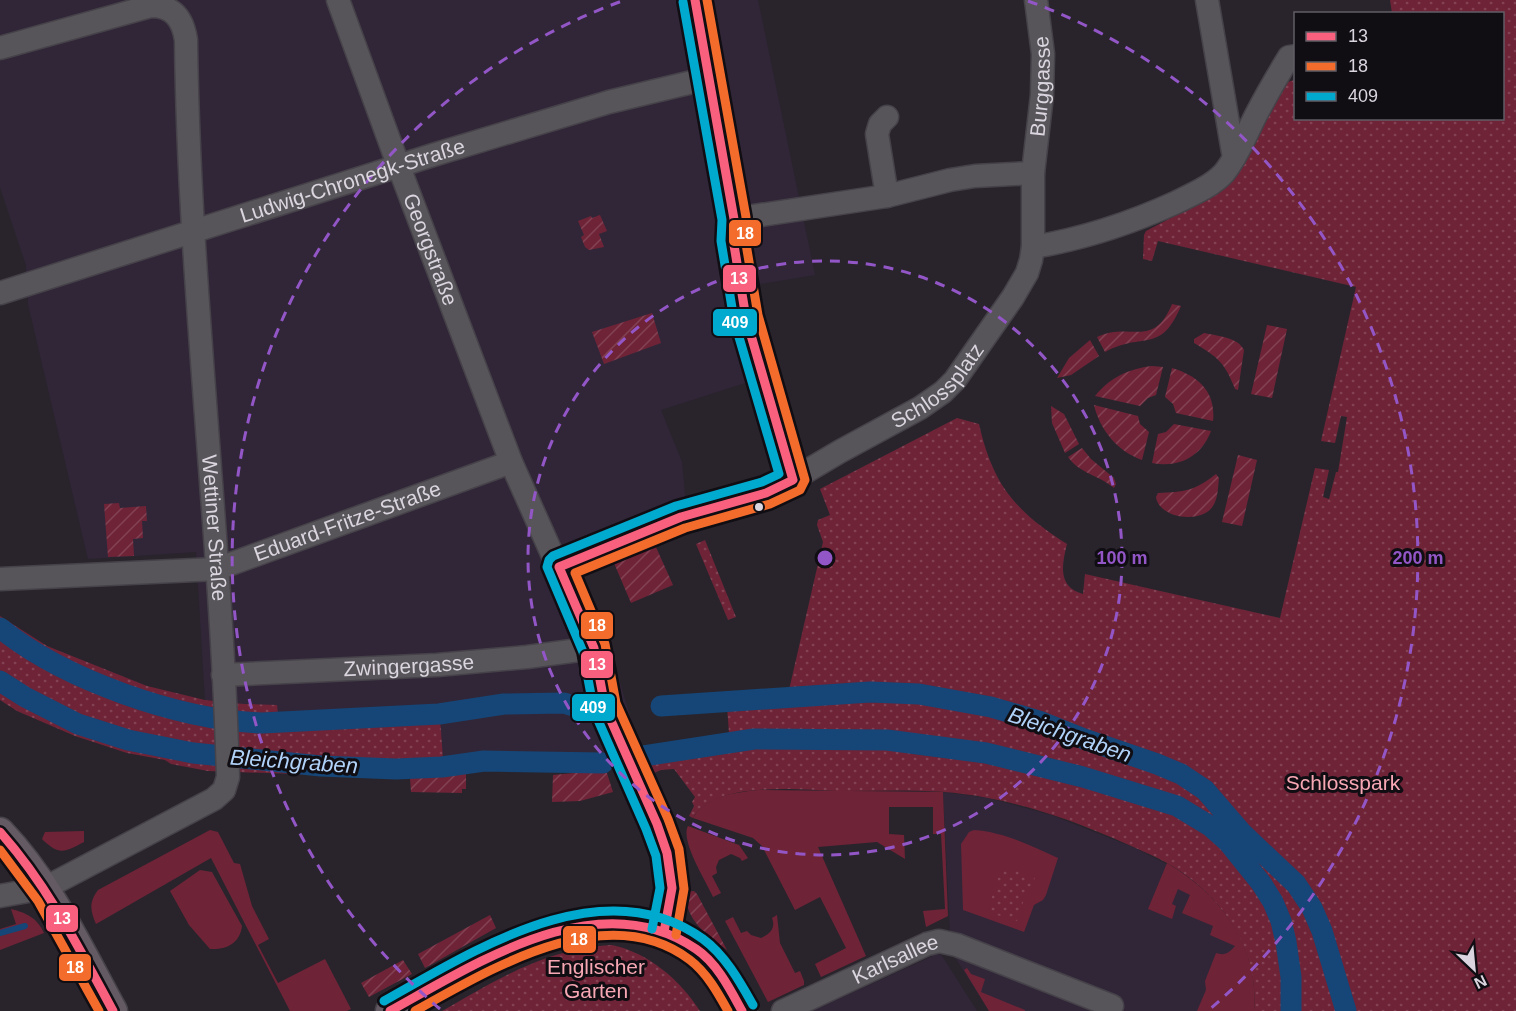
<svg xmlns="http://www.w3.org/2000/svg" width="1516" height="1011" viewBox="0 0 1516 1011" font-family="Helvetica,sans-serif">
  <defs>
    <pattern id="park-dots" width="8" height="8" patternUnits="userSpaceOnUse" patternTransform="scale(1.5)"><rect width="8" height="8" fill="#6f2337"/><path d="M2 2h.1M6 6h.1" fill="none" stroke="#834254" stroke-width="1.8" stroke-linecap="round"/></pattern>
    <pattern id="garden-furrows" width="10" height="10" patternUnits="userSpaceOnUse" patternTransform="scale(1.5)"><rect width="10" height="10" fill="#6f2337"/><path d="M-1 1l2-2M0 10L10 0M9 11l2-2" fill="none" stroke="#834254"/></pattern>
  </defs>
  <rect width="100%" height="100%" fill="#29242c"/>
  <!-- built -->
  <path fill="#312638" d="M0 0H758L815 275 754 285 763 323 776 362 745 383 661 410 682 462 688 527 578 574 611 653 641 752 600 761 519 758 479 759 443 764 439 704 277 715 225 701 205 700 196 552 88 559 28 304 26 265 0 187Z
    M943 792 988 798 1051 815 1135 848 1182 872 1235 927 1254 1011H989L951 951Z
    M934 952 942 956 977 1011H812L933 956Z"/>
  <!-- grass -->
  <path fill="#6f2337" d="M758 790 943 792 948 916 926 927 923 911 945 909 941 834H933V807H889V834L904 835 905 859 877 842 818 847 866 956 821 977 815 964 846 948 820 897 795 910 762 846 753 838 693 818C707 795 734 793 758 790Z
    M688 826 739 845 748 858 742 861 740 858 731 854 719 860 716 867 717 873 712 876 721 893 713 897C706 881 680 841 688 826Z
    M210 830 218 832 234 863 240 864 252 906 269 939 258 945 278 983 325 959 351 1009 347 1011H290L211 858 96 924C90 910 89 902 98 890Z
    M974 830C1004 832 1031 846 1058 858L1046 895 1043 900 1034 905 1024 932 963 910 961 844 969 832Z
    M84 831V842C65 852 59 856 42 839L45 832Z
    M1167 863C1220 894 1260 946 1254 1011H1197L1206 990 1205 981 1216 953C1225 956 1229 953 1235 946L1210 935 1213 926 1182 913 1190 895 1178 889 1172 904 1176 906 1172 919 1148 909Z
    M200 870 212 872 242 926C240 943 227 950 210 949L189 925 170 891Z
    M11 909C27 913 37 918 44 933L0 950V929L16 924Z
    M777 915 780 943 795 973 800 971 804 981V985L768 1002 725 921 733 917 741 933 747 931 751 935 761 938C770 934 776 928 772 918Z
    M967 968 971 974 985 979 981 992 1025 1010V1011H989L964 970Z"/>
  <!-- park -->
  <path fill="url(#park-dots)" d="M1390 0H1516V1011H1254C1259 954 1228 905 1183 873 1162 858 1137 849 1113 838 1074 821 1031 806 988 798 939 788 888 791 838 791 799 790 716 780 693 818L689 816 694 806 692 802 695 797 674 769 661 770 652 774 640 765 638 762 730 747 727 706 743 705V694L789 690 823 542 817 525 818 520 830 515 820 489 957 418 979 424C993 485 1015 511 1067 544 1062 564 1057 587 1083 594L1085 574 1280 618 1315 468 1329 470 1323 497 1329 499 1336 472H1338L1347 417 1341 416 1335 443 1321 441 1356 287 1158 241 1152 261 1143 259 1144 235 1146 231 1184 211 1235 178 1287 82 1295 80 1296 118H1502V14L1392 13Z
    M705 540 736 617 728 620 696 544Z
    M0 616 47 646 147 686 205 700 244 704 277 705 278 715 439 704 443 759 440 775 410 778 208 771 171 764 165 760 127 753 75 736 17 711 0 700Z
    M1002 866 1035 877 1030 893H1026L1017 921 987 912Z
    M612 945C649 953 680 980 700 1011H442C499 979 544 949 612 945Z"/>
  <!-- garden -->
  <path fill="url(#garden-furrows)" d="M600 215 607 231 599 234 604 247 589 250 585 247 581 237 584 235 578 221 591 216 592 218Z
    M1172 304 1181 306C1160 355 1144 331 1105 352L1097 337C1130 321 1153 350 1172 304Z
    M652 313 661 343 604 364 592 332Z
    M1267 325 1287 329 1272 398 1251 394Z
    M1204 333C1217 336 1238 337 1244 350L1238 390 1235 389C1225 363 1218 357 1194 343V339Z
    M1090 340 1099 356 1071 375 1057 378 1069 358Z
    M1152 366 1163 367 1156 395 1148 398 1140 406 1095 396C1110 377 1129 369 1152 366Z
    M1172 368C1199 376 1216 392 1213 421L1176 413 1173 404 1165 397Z
    M1094 405 1138 416 1140 424 1149 432 1142 460C1117 451 1100 430 1094 405Z
    M1051 406 1064 414 1079 444 1065 453 1052 423Z
    M1174 424 1211 431C1201 457 1179 468 1152 463L1158 434 1166 432Z
    M1082 448 1091 459 1114 478 1116 484 1114 488C1099 475 1080 474 1068 457Z
    M1238 455 1257 460 1242 526 1222 522Z
    M1216 474 1219 478C1218 486 1218 499 1213 506 1202 524 1159 519 1156 497L1158 493C1185 492 1194 491 1216 474Z
    M119 503 120 508 146 506 147 521H142L143 538 133 539 134 556 108 557 104 504Z
    M655 545 673 585 631 603 614 563Z
    M606 770 613 792 580 801 552 802 553 775Z
    M466 773V789H462V793L411 792 410 778Z
    M694 891 697 894 727 950C706 934 686 921 685 892Z
    M490 915 496 928 425 968 418 954Z
    M403 960 412 974 369 997 361 983Z"/>
  <g fill="none" stroke-linecap="round" stroke-linejoin="round">
    <!-- stream -->
    <path stroke="#154677" stroke-width="6" d="M0 933 25 926"/>
    <!-- canal -->
    <path stroke="#154677" stroke-width="21" d="M0 628C64 680 179 720 262 723L439 714 504 704 564 703 586 710
      M0 681 25 697 78 724 128 740 193 753 321 766 396 769 442 767 484 761 603 763
      M661 706 870 692 919 694 991 707 1039 721 1084 739 1157 764 1181 774 1205 790 1243 834 1296 884 1312 908 1322 931 1346 1011
      M637 757 754 739 887 740 986 753 1083 777 1177 806 1210 826 1228 842 1261 883 1273 902 1281 921 1286 942 1291 977V1011"/>
    <defs>
      <g id="minor">
        <path id="s1" d="M338 0 399 167 511 462 594 648 597 662 598 683 604 703 630 767 657 823 670 865 672 895 664 932"/>
        <path d="M695 0 734 219 733 239 746 318 793 480"/>
        <path d="M1207 0 1234 158"/>
        <path id="s2" d="M0 48 151 6C174 6 183 20 186 40 189 286 221 531 228 777L224 790 214 799 45 888 0 896"/>
        <path d="M887 196 877 134 880 124 887 117"/>
        <path d="M734 219 887 196 950 180 975 176 1033 173"/>
        <path d="M1033 247C1083 239 1131 223 1177 202 1193 194 1212 186 1224 173 1238 156 1247 132 1257 113 1267 94 1278 75 1289 57L1296 56"/>
        <path id="s3" d="M0 293 433 155 609 102 709 78"/>
        <path id="s4" d="M559 567 681 517 766 493 780 487 839 452 920 408 943 392 955 380 1013 297 1027 273 1031 260 1033 247V173L1042 95 1043 54 1036 0"/>
        <path id="s5" d="M0 579 217 569 511 462"/>
        <path id="s6" d="M223 675 437 665 527 657 594 648"/>
        <path id="s7" d="M783 1011 927 944 939 941 957 945 1112 1006"/>
      </g>
      <path id="major" d="M0 832C49 883 79 949 113 1011
        M390 1011C473 966 605 878 696 949 716 965 730 989 742 1011"/>
    </defs>
    <!-- minor casing -->
    <use href="#minor" stroke="#464249" stroke-width="25"/>
    <!-- major casing -->
    <use href="#major" stroke="#464249" stroke-width="31"/>
    <!-- minor -->
    <use href="#minor" stroke="#58555a" stroke-width="22"/>
    <!-- major -->
    <use href="#major" stroke="#635a63" stroke-width="28"/>
    <defs>
      <path id="bus-1" d="M0 832C48 886 79 948 113 1011
        M664 932 672 888 667 853 657 824 605 707 594 648 559 567 681 517 766 493 793 480 746 318 733 239 734 219 695 0
        M390 1011C477 963 599 882 696 949 717 963 730 989 742 1011"/>
      <path id="bus-2" d="M0 850 38 901 99 1011
        M676 935 684 889 679 849 668 819 616 703 605 644 575 573 685 528 770 504 800 490 805 480 758 315 745 238 746 217 707 0
        M415 1011C491 969 607 897 690 960 707 973 718 993 728 1011"/>
      <path id="bus-3" d="M652 929 660 888 656 856 646 829 594 711 583 652 547 567 549 560 553 556 676 506 762 482 779 474 734 320 721 241 722 220 683 2
        M384 1001C475 950 603 867 703 939 725 955 740 982 753 1005"/>
    </defs>
    <!-- bus-1 casing -->
    <use href="#bus-1" stroke="#100d13" stroke-width="14"/>
    <!-- bus-2 casing -->
    <use href="#bus-2" stroke="#100d13" stroke-width="14"/>
    <!-- bus-3 casing -->
    <use href="#bus-3" stroke="#100d13" stroke-width="14"/>
    <!-- bus-1 -->
    <use href="#bus-1" stroke="#f8607d" stroke-width="9"/>
    <!-- bus-2 -->
    <use href="#bus-2" stroke="#f36c2b" stroke-width="9"/>
    <!-- bus-3 -->
    <use href="#bus-3" stroke="#00a9ce" stroke-width="9"/>
  </g>
  <!-- distance rings -->
  <g fill="none" stroke="#9356c7" stroke-width="3" stroke-dasharray="10 8">
    <circle cx="825" cy="558" r="297"/>
    <path d="M440 1009A593 593 0 0 1 622 1M1028 1A593 593 0 0 1 1210 1009"/>
  </g>
  <!-- markers -->
  <circle fill="#dad5df" stroke="#100d13" stroke-width="2" cx="759" cy="507" r="5"/>
  <g text-anchor="middle" stroke-width="6" stroke-linejoin="round" paint-order="stroke">
    <!-- street labels -->
    <g font-size="21" fill="#dad5df" stroke="#100d13">
      <text dy="7" stroke="none"><textPath href="#s4" startOffset="758">Burggasse</textPath></text>
      <text dy="7" stroke="none"><textPath href="#s3" startOffset="370">Ludwig-Chronegk-Straße</textPath></text>
      <text dy="7" stroke="none"><textPath href="#s1" startOffset="266">Georgstraße</textPath></text>
      <text dy="7" stroke="none"><textPath href="#s4" startOffset="424">Schlossplatz</textPath></text>
      <text dy="7" stroke="none"><textPath href="#s5" startOffset="356">Eduard-Fritze-Straße</textPath></text>
      <text dy="7" stroke="none"><textPath href="#s2" startOffset="700">Wettiner Straße</textPath></text>
      <text dy="7" stroke="none"><textPath href="#s6" startOffset="186">Zwingergasse</textPath></text>
      <text dy="7" stroke="none"><textPath href="#s7" startOffset="124">Karlsallee</textPath></text>
    </g>
    <!-- park labels -->
    <g font-size="21" fill="#f7a7b3" stroke="#100d13">
      <text x="1343" y="790">Schlosspark</text>
      <text x="596" y="974">Englischer<tspan x="596" dy="24">Garten</tspan></text>
    </g>
    <!-- water labels -->
    <g font-size="22" font-style="italic" fill="#b0d2f8" stroke="#100d13">
      <text transform="translate(1070 734) rotate(19)" y="8">Bleichgraben</text>
      <text transform="translate(294 761) rotate(4)" y="8">Bleichgraben</text>
    </g>
  </g>
  <circle cx="825" cy="558" r="9" fill="#9356c7" stroke="#100d13" stroke-width="3"/>
  <g font-size="18" text-anchor="middle" font-weight="bold" fill="#9356c7" stroke="#100d13" stroke-width="6" stroke-linejoin="round" paint-order="stroke">
    <text x="1122" y="564">100 m</text>
    <text x="1418" y="564">200 m</text>
  </g>
  <g stroke="#100d13" stroke-width="2">
    <rect x="728" y="219" width="34" height="28" rx="6" fill="#f36c2b"/>
    <rect x="722" y="264" width="35" height="29" rx="6" fill="#f8607d"/>
    <rect x="712" y="308" width="46" height="29" rx="6" fill="#00a9ce"/>
    <rect x="580" y="611" width="34" height="29" rx="6" fill="#f36c2b"/>
    <rect x="580" y="650" width="34" height="29" rx="6" fill="#f8607d"/>
    <rect x="571" y="693" width="45" height="29" rx="6" fill="#00a9ce"/>
    <rect x="45" y="904" width="34" height="29" rx="6" fill="#f8607d"/>
    <rect x="562" y="925" width="35" height="29" rx="6" fill="#f36c2b"/>
    <rect x="58" y="953" width="34" height="29" rx="6" fill="#f36c2b"/>
  </g>
  <g font-size="16" text-anchor="middle" font-weight="bold" fill="#fff">
    <text x="745" y="239">18</text>
    <text x="739" y="284">13</text>
    <text x="735" y="328">409</text>
    <text x="597" y="631">18</text>
    <text x="597" y="670">13</text>
    <text x="593" y="713">409</text>
    <text x="62" y="924">13</text>
    <text x="579" y="945">18</text>
    <text x="75" y="973">18</text>
  </g>
  <!-- legend -->
  <rect x="1294" y="12" width="210" height="108" fill="#100d13" stroke="#615d65" stroke-width="1.5"/>
  <rect x="1306" y="32" width="30" height="9" fill="#f8607d" stroke="#615d65" stroke-width="1.5"/>
  <text x="1348" y="42" font-size="18" fill="#dad5df">13</text>
  <rect x="1306" y="62" width="30" height="9" fill="#f36c2b" stroke="#615d65" stroke-width="1.5"/>
  <text x="1348" y="72" font-size="18" fill="#dad5df">18</text>
  <rect x="1306" y="92" width="30" height="9" fill="#00a9ce" stroke="#615d65" stroke-width="1.5"/>
  <text x="1348" y="102" font-size="18" fill="#dad5df">409</text>
  <!-- north arrow -->
  <g transform="translate(1474 969) rotate(154)" stroke="#100d13" stroke-width="4.5" paint-order="stroke">
  <path d="M0-4.5L10 22L0 15L-10 22Z" fill="#dad5df"/>
  <text y="-9" font-size="16" font-weight="bold" text-anchor="middle" fill="#dad5df">N</text>
  </g>
</svg>
